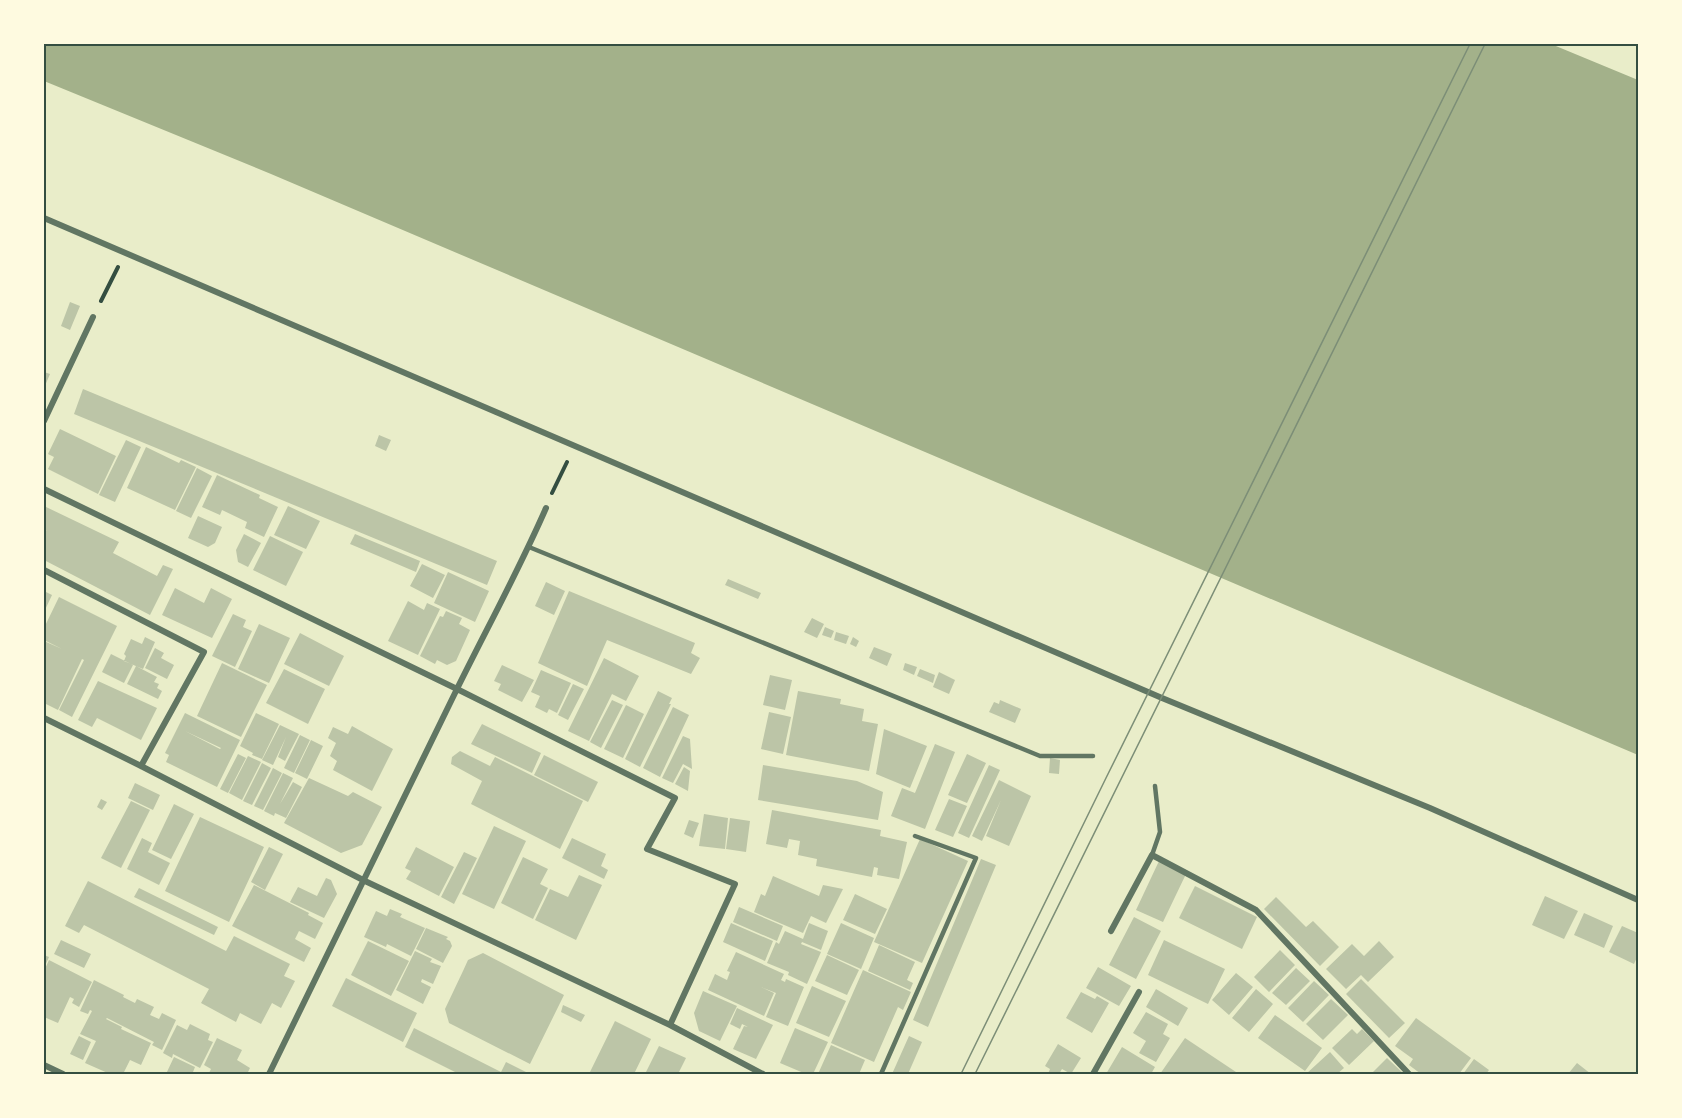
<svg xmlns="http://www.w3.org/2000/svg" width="1682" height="1118" viewBox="0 0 1682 1118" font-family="Jost,sans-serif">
  <rect width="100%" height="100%" fill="#e9edc9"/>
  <!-- water -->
  <path fill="#a3b18a" d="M44 44H1551L1638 80V755L271 174 44 81Z"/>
  <!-- building -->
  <path fill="#bcc5a7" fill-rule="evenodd" d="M70 302 80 306 70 330 61 326Z
    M44 372 50 374 44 388Z
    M83 389 497 561 487 585 74 414Z
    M60 429 116 456 98 494 48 469 54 457 48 454Z
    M379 435 391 440 386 451 375 446Z
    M126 440 141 447 115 502 99 495Z
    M146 447 179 463 181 460 196 467 175 510 127 488Z
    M197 468 212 476 191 518 176 511Z
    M217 475 260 495 259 498 278 507 264 537 245 528 247 522 222 510 220 515 202 507Z
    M44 506 119 542 113 553 157 576 163 565 173 569 150 615 44 560V531H47L44 530Z
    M288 506 320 521 306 549 274 535Z
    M198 516 222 527 215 543 208 547 188 538Z
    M244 534 261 543 248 567 238 562 236 550Z
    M355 534 420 561 416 572 350 544Z
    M270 536 303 552 286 586 253 570Z
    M422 564 445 575 433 598 410 586Z
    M448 572 489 591 475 622 434 603Z
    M728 579 761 593 758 599 725 585Z
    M546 582 565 591 554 615 535 606Z
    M175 588 204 603 211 588 232 599 212 638 162 615Z
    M44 591 52 595 44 612Z
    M569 591 695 643 691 653 700 658 691 674 607 640 587 686 538 663Z
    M59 597 117 626 72 717 59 710 84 660 82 659 58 710 44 703V641L62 649 44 640V628Z
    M408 601 424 610 427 603 440 609 418 655 388 641Z
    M446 611 462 618 459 624 470 630 456 661 447 665 437 660 435 664 420 656 440 616 443 617Z
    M233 614 246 620 243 627 252 631 235 667 212 656Z
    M812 618 824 624 817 638 804 632Z
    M259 624 290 638 269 683 238 669Z
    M825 627 834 631 831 638 822 635Z
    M836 632 849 636 846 644 834 640Z
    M300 633 344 656 329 686 284 664Z
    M145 637 155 642 143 669 124 661 126 656 124 654 131 639 142 644Z
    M853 637 859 641 856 647 850 644Z
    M874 647 892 654 887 666 869 658Z
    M155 648 164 653 161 658 174 665 167 679 145 668Z
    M111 654 133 665 124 683 102 672Z
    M604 658 639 676 626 701 612 694 589 741 568 731Z
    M222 663 267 685 241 737 197 716Z
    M905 663 917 667 914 675 903 670Z
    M502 665 534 680 522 702 498 690 501 684 494 681Z
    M136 666 157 677 154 682 159 684 157 688 162 691 158 699 127 684Z
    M284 669 325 689 308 724 266 703Z
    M920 669 935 675 933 683 917 676Z
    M541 670 571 683 557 713 549 709 547 713 535 707 540 696 531 692Z
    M939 672 955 680 949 694 933 687Z
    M770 675 792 680 785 710 763 705Z
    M98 681 157 708 141 740 97 718 92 727 78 720Z
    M573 684 584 689 568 720 558 715Z
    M658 691 672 698 669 704H671L640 767 625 759Z
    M798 691 841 699 840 704 864 709 862 721 878 724 869 771 786 755Z
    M612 700 623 705 601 748 590 742Z
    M1000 700 1021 709 1015 723 989 712 994 702 999 704Z
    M626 705 644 714 623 758 604 749Z
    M673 707 689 715 660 777 643 768Z
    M769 712 791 717 783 754 761 749Z
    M185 713 240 740 217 787 166 762 169 755 165 753ZM185 731 221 748 220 749Z
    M256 713 279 724 262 759 252 755 253 753 240 746Z
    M482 724 541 753 532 773 471 744Z
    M280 725 299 734 285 761 278 757 286 737 273 765 262 760Z
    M352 726 393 749 372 791 333 770 337 761 330 756 336 743 328 738 333 727 348 734Z
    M884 729 927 746 910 788 876 774Z
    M300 735 310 740 294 773 284 768Z
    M683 736 690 739 692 769 683 764 673 783 662 778Z
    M311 740 323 746 307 779 295 773Z
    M935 744 955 752 925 829 891 816 902 788 915 793Z
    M460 751 490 766 495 757 583 801 560 849 471 804 482 781 451 764 452 757Z
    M238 754 246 758 228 793 220 789Z
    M967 754 986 763 967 803 948 795Z
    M544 755 598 782 588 802 534 775Z
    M248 756 261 762 242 800 229 793Z
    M1050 758 1060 760 1059 774 1049 773Z
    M262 763 271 768 252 805 243 801Z
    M763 765 857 781 883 792 878 820 758 800Z
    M989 765 1000 770 969 838 958 833Z
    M684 767 690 771 688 791 675 784Z
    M273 768 282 773 263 810 254 806Z
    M283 773 293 778 280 804 293 782 302 787 286 818 275 813 274 816 264 811Z
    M309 778 348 796 353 792 382 807 362 845 341 853 284 823Z
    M999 780 1031 796 1009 846 986 836 1001 800 982 841 972 836Z
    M135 783 160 795 153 810 128 798Z
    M101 799 107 802 102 810 97 807Z
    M949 799 967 806 953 837 935 830Z
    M131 801 150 810 121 868 101 858Z
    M174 804 194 814 171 859 152 850Z
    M772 810 881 830 880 836 907 842 899 879 877 875 878 868 874 867 872 877 816 866 817 859 798 855 800 841 789 839 787 848 766 844Z
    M704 814 728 818 725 849 699 846Z
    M200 817 264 847 229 922 165 891Z
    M730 818 750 821 746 852 726 849Z
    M689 820 699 823 693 838 684 834Z
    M494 826 526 841 494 909 462 894Z
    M142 838 152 843 148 852 170 863 159 885 127 869Z
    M572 838 606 854 601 866 608 870 604 879 562 858Z
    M920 839 968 861 922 963 874 942Z
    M269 847 283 854 265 890 251 882Z
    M416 847 454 867 439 896 406 879 411 871 405 868Z
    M464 852 477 858 454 904 441 897Z
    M523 857 548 869 540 884 548 888 533 919 501 903Z
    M981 859 996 865 928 1027 913 1020Z
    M1159 861 1186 874 1163 922 1136 910Z
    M579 875 602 885 576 940 535 920 550 889 568 897Z
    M773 876 819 896 823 885 843 889 826 923 811 916 803 933 754 912 761 894 765 896Z
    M326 878 331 880 337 894 324 918 290 902 298 887 317 896Z
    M88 881 226 951 234 936 290 964 284 976 295 981 281 1008 272 1003 261 1024 240 1013 236 1022 201 1003 209 989 84 925 79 933 65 926Z
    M254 885 309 913 308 915 323 923 315 939 299 931 295 939 311 948 304 962 232 926Z
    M1195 886 1257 917 1242 949 1179 918Z
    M139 888 218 927 214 935 134 897Z
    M855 894 887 909 875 934 843 920Z
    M1545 896 1578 911 1564 939 1532 925Z
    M1276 897 1306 927 1313 921 1339 947 1320 966 1264 909Z
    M739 907 783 926 777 941 733 922Z
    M390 909 402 914 400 917 425 928 411 956 387 944 386 947 364 937 376 911 387 916Z
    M1584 913 1613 926 1604 948 1574 935Z
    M1134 917 1161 931 1136 979 1109 965Z
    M731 923 773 941 765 961 723 942Z
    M809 923 828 931 821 950 802 942 801 944 821 952 807 984 788 975 789 972 767 963 776 942 779 944 785 931 803 939Z
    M841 923 874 938 861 969 827 954Z
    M1622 926 1638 933V955L1634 964 1609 952Z
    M426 928 448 937 446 939 450 941 452 946 443 963 416 949Z
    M61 940 91 954 84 968 54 954Z
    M1164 940 1225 969 1208 1004 1148 975Z
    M368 941 409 961 391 996 351 975Z
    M1379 941 1394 957 1368 982 1361 975 1346 989 1326 969 1352 944 1364 956Z
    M879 945 915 962 907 980 913 983 910 990 868 971Z
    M1280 950 1295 965 1269 992 1254 977Z
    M415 951 432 959 430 962 441 966 433 984 422 979 421 982 431 987 423 1004 396 990Z
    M736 952 784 974 781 980 785 982 786 979 804 987 788 1026 766 1017 776 993 761 987 774 993 764 1016 708 990 715 974 727 980 730 972 727 971Z
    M483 953 564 995 530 1064 449 1023 445 1009 463 971 468 960Z
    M44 955 49 957 44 968Z
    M827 955 859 970 847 995 815 981Z
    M49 960 92 982 79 1007 72 1003 74 999 70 997 58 1023 44 1017V971Z
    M1098 967 1131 986 1119 1006 1086 988Z
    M1296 968 1310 981 1286 1005 1272 993Z
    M863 970 911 992 903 1010 898 1007 874 1062 831 1043Z
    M1236 973 1253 987 1229 1015 1212 1000Z
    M346 978 417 1013 403 1042 332 1006Z
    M1361 979 1405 1023 1389 1038 1346 994Z
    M94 980 124 995 123 997 135 1003 137 999 154 1007 150 1015 159 1019 162 1013 176 1020 162 1050 152 1045 154 1042 107 1018 106 1019 122 1027 121 1029 151 1043 141 1065 130 1060 123 1074 112 1072 110 1074 85 1063 96 1041 80 1034 92 1011 90 1010 88 1014 80 1011Z
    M1314 981 1329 995 1303 1022 1288 1008Z
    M812 986 846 1001 829 1037 796 1023Z
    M1156 989 1188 1008 1178 1026 1146 1007Z
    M1256 989 1273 1004 1249 1032 1232 1018Z
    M703 991 737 1006 720 1041 699 1031 694 1013Z
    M1081 992 1095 999 1097 996 1109 1003 1092 1033 1066 1018Z
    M1331 999 1348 1015 1323 1040 1306 1024Z
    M563 1005 585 1015 581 1022 561 1012Z
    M737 1008 773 1025 756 1059 733 1049 744 1026 748 1027 742 1024 740 1029 730 1024Z
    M1146 1012 1168 1024 1163 1034 1170 1038 1156 1062 1139 1053 1146 1041 1133 1033Z
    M1275 1015 1322 1048 1305 1071 1258 1038Z
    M1416 1018 1471 1058 1459 1074H1421L1409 1065 1413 1059 1395 1046Z
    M615 1021 651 1039 634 1074H589Z
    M190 1024 210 1034 208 1040 213 1042 200 1068 173 1054 172 1058 163 1053 177 1025 187 1030Z
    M414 1028 501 1072 506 1062 526 1072 524 1074H459L405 1047Z
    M795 1028 828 1042 813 1074H806L780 1063Z
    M1352 1029 1357 1034 1362 1029 1374 1041 1349 1065 1332 1048Z
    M79 1036 91 1042 83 1060 70 1054Z
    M909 1036 922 1042 908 1074H892Z
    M217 1038 242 1050 237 1060 250 1068 247 1074H211L209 1073 211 1069 204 1065Z
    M1185 1038 1239 1074H1160Z
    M1058 1044 1081 1058 1071 1074 1062 1069 1059 1074H1048L1050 1069 1045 1066Z
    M831 1045 865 1060 859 1074H818Z
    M659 1046 686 1058 678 1074H645Z
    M1122 1047 1155 1067 1151 1074H1106Z
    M1330 1052 1344 1068 1337 1074H1306Z
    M174 1057 195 1067 193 1072 197 1074H166Z
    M1387 1058 1404 1074H1371Z
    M1474 1059 1489 1070 1486 1074H1463Z
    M1577 1063 1591 1074H1568Z"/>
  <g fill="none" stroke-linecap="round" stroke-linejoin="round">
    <!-- path -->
    <path stroke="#344e41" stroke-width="4" d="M101 301 118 267
      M552 493 567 462"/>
    <!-- service -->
    <path stroke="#617663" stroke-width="4.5" d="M529 547 1040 756H1093
      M1152 855 1160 832 1155 786
      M881 1074 976 858 915 836"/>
    <!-- minor -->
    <path stroke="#617663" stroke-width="6" d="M44 218 1162 698 1430 808 1638 900
      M44 421 93 317
      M44 489 457 689 675 798 647 849 735 884 670 1025
      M44 570 204 652 141 766
      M44 718 141 766 365 881 670 1025 763 1074
      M1111 931 1152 855 1256 910 1409 1074
      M44 1065 63 1074
      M269 1074C332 947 394 819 456 691 486 630 519 570 546 508
      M1093 1074 1139 992"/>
    <!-- tram -->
    <path stroke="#7c8e77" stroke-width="1.5" d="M961 1074 1106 778 1470 44
      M975 1074 1485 44"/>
  </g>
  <!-- border -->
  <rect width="1682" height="1118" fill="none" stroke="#fefae0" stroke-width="90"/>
  <rect x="45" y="45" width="1592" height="1028" fill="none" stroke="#344e41" stroke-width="2"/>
</svg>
